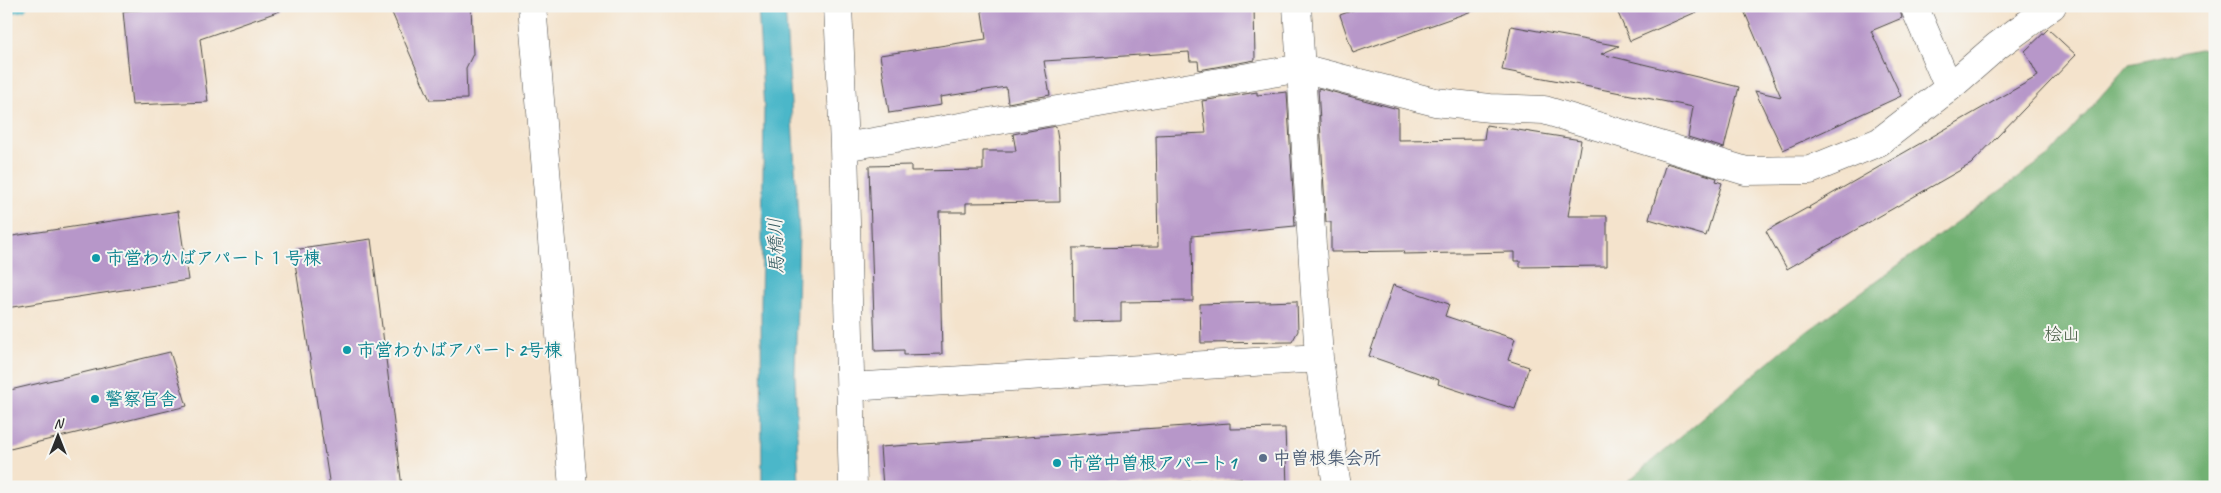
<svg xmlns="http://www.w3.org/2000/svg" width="2221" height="493" viewBox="0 0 2221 493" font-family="Caveat,'Klee One',sans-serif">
  <rect width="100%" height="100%" fill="#f6f6f2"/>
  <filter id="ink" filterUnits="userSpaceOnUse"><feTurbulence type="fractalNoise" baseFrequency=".02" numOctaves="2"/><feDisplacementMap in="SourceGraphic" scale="10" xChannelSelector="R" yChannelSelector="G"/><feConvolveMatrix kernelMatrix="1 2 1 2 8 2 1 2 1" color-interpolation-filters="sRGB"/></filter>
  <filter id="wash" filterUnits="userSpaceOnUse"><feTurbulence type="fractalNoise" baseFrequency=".0096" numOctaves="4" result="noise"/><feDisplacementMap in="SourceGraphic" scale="20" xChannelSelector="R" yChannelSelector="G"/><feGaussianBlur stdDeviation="1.12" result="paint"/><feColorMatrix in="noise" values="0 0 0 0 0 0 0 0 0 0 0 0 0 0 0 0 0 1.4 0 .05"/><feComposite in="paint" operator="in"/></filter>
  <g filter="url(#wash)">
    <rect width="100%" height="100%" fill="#f4e3cc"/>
    <!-- forest -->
    <path fill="#72b173" stroke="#4e6e4f" d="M2199 49 2215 51V487H1621L1790 344 2049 155 2129 64Z"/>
    <!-- water -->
    <path fill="#4cb7c9" stroke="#3c717a" d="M758 6H785L799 233 795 375 799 487H762L761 305 764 110Z"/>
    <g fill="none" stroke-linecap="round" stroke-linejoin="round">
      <!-- stream -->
      <path stroke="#4cb7c9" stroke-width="11" d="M6 9 22 6"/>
    </g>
    <g id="blocks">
      <!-- building -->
      <path fill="#b797c9" d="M198 6H279L280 11 200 39 208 102 132 105 123 11Z
        M389 6H471L473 54 466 68 467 99 430 100Z
        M981 6H1254L1255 60 1199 70 1198 61H1190L1189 52 1044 61 1050 95 1008 103 1006 87 940 97 941 105 889 113 880 55 986 39Z
        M1364 6H1471L1472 11 1353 53 1340 15Z
        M1615 6H1710L1630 41Z
        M1742 6H1899L1902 18 1871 31 1901 96 1783 150 1755 91 1781 97Z
        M1511 26 1619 46 1601 54 1739 87 1724 148 1688 137 1693 107 1502 70Z
        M2048 29 2076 55 1971 164 1787 269 1766 231 1807 208 1810 209 1809 207 2038 76 2025 51Z
        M1318 88 1398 109V140L1484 139 1486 125 1581 140 1568 216H1607V266L1520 267V261H1514V252L1403 254 1404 251 1331 252V222H1326Z
        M1257 92V95L1287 92 1295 226 1192 236 1193 301 1121 302V321L1074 322 1073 248 1158 247 1156 135 1206 133 1202 101Z
        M1056 126 1059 145 1060 202 966 203V212H939L942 354 904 355V350L875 351 869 166 911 165V171L983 170V151H1016L1013 134Z
        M1666 163 1717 178 1716 181 1722 183 1706 236 1649 219Z
        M178 211 188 280 6 308V237Z
        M371 239 402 487H330L293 250Z
        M1393 285 1449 304 1445 316 1515 339 1508 360 1529 367 1515 409 1438 384 1439 380 1369 356Z
        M1297 301 1298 331 1292 342 1201 343 1200 304Z
        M170 352 187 406 6 450V391Z
        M1230 423V429L1285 428 1287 487H1241V478L1117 487H883L880 447Z"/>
    </g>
  </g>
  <g filter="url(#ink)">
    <use href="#blocks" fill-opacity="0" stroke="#494743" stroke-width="1"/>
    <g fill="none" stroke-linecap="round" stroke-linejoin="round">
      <defs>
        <path id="minor" d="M532 6 573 487
          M838 6 844 147 1301 68 1435 102 1490 108 1544 110 1746 171 1810 170 1879 142 1949 88 1914 6
          M1297 6 1319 358 1337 487
          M1949 88 1997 46 2052 6
          M844 147 853 487
          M850 387 1319 358"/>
      </defs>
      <!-- minor casing -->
      <use href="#minor" stroke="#494743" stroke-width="29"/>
      <!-- minor -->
      <use href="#minor" stroke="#fff" stroke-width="28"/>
    </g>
  </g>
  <!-- markers -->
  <g fill="#0f9aa8" stroke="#f6f6f2" stroke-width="2">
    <circle cx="96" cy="258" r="5"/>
    <circle cx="347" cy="350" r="5"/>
    <circle cx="95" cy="399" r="5"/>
    <circle cx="1057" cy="463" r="5"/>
  </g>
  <circle fill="#5c6f8a" stroke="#f6f6f2" stroke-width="2" cx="1263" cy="458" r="5"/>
  <g text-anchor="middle" stroke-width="4" stroke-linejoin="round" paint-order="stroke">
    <!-- culture labels -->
    <g font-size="18" font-weight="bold" fill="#0d838f" stroke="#f6f6f2" text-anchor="start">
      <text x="106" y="264">市営わかばアパート１号棟</text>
      <text x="357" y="356">市営わかばアパート2号棟</text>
      <text x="105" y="405">警察官舎</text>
      <text x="1067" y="469">市営中曽根アパート1</text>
    </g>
    <!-- park labels -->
    <g font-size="18" fill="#485c46" stroke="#f6f6f2">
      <text x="2062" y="340">桧山</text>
    </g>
    <!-- service labels -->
    <g font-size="18" font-weight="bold" fill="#4e5e75" stroke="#f6f6f2" text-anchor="start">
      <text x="1273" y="464">中曽根集会所</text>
    </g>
    <!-- water labels -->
    <g font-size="19" font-style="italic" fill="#375c62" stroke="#f6f6f2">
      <text transform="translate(775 246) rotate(-92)" y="7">馬橋川</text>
    </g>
  </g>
  <!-- margin -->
  <rect width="2221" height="493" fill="none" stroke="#f6f6f2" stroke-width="25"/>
  <!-- north arrow -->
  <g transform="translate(58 436)" stroke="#f6f6f2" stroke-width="4" paint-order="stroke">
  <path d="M0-4L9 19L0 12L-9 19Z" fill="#2b2b2b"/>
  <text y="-8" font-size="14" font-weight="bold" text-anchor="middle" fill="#2b2b2b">N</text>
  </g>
</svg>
